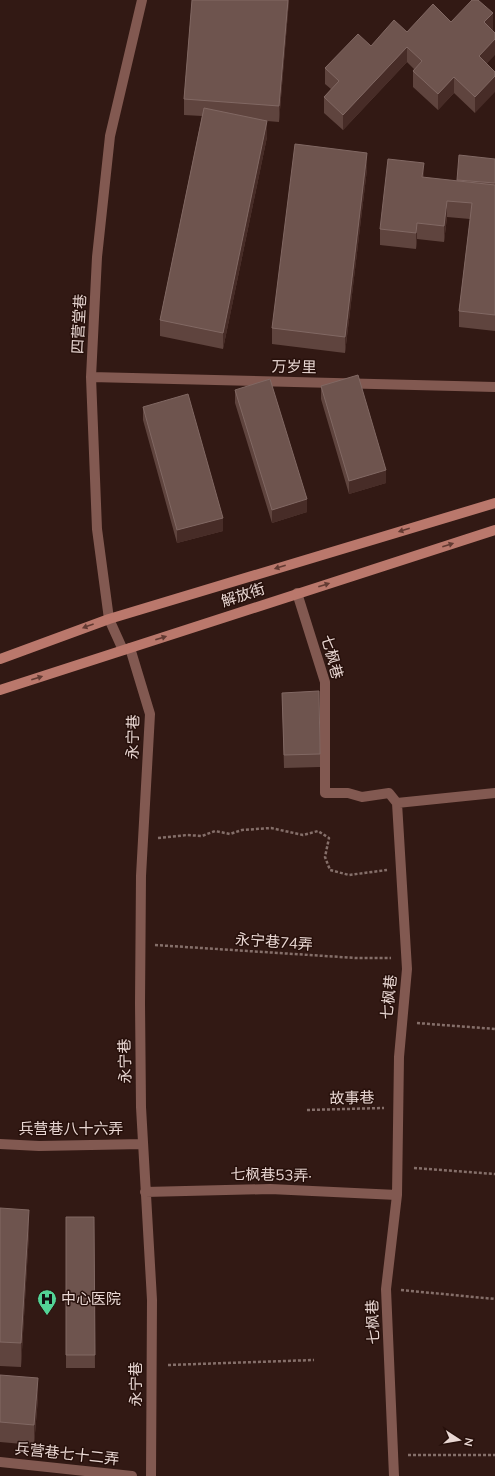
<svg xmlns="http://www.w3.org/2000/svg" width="495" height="1476" viewBox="0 0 495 1476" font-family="Mulish,'Noto Sans SC',sans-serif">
  <rect width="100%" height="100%" fill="#321914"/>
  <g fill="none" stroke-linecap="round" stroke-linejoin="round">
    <!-- path -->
    <path stroke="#856f6a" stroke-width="2.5" stroke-dasharray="3 2" stroke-linecap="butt" d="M158 838 187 835 202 836 215 831 230 834 242 830 271 828 303 835 318 831 329 838 325 857 330 870 349 875 387 870
      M155 945 356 958H391
      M417 1023 495 1029
      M307 1110 384 1108
      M414 1168 495 1174
      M401 1290 495 1299
      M168 1365 314 1360
      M408 1455H495"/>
    <!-- service -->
    <path stroke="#825951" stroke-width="10" d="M297 593 325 682V793H348L362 797 389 793 397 803 407 969 399 1057 397 1195 386 1289 394 1476
      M130 648 150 714 141 876 140 1003 141 1107 152 1300 151 1476
      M397 803 495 793
      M0 1144 39 1146 143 1144
      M145 1192 270 1189 397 1195"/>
    <!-- minor -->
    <path stroke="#825951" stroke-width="10" d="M91 377 495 387
      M123 650 109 619 97 529 91 377 97 257 110 136 142 0
      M0 1462 132 1476"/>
    <!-- secondary -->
    <path stroke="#ba786c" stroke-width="10" d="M0 659 109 619 495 503
      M0 690 495 530"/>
  </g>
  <!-- wall -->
  <path fill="#5f443e" d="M192 0H289L279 122 267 121V137L223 349 160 336V320L202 116 184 115V99Z
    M451 22 493 29 492 30 487 64 475 113 454 93 438 110 413 87V71L414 69 407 62 343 130 324 113V97L331 89 325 84V68L407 32Z
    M495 159V331L459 327V311L470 219 447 217 444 242 417 239 416 249 380 245V229L457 180Z
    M367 169 345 353 272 344V328Z
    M321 386 386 483 349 494 321 399Z
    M235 390 307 512 272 523 235 403Z
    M143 407 223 531 177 543 143 420Z
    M282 693 320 754V767L284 768Z
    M0 1208 29 1233 21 1367 0 1366Z
    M66 1217H94L95 1368H66Z
    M0 1375 38 1398 34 1445 0 1442Z"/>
  <!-- shaded-wall -->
  <path fill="#472c27" d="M288 0H289L279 122V106Z
    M493 13V29L484 38V22Z
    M495 39V55L479 72V56Z
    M407 47V62L343 130V115Z
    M495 76V92L475 113V97Z
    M454 77V93L438 110V94Z
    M267 121V137L223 349V333Z
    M367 153V169L345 353V337Z
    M424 163V179L422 177Z
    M447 201V217L444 242V226Z
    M417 223V239L416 249V233Z
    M386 470V483L349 494V481Z
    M307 499V512L272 523V510Z
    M223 518V531L177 543V530Z
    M29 1210V1233L21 1367V1343Z
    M38 1378V1398L34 1445V1425Z"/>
  <!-- building -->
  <path fill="#6e544e" stroke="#816863" d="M192 0H288L279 106 184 99Z
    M472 0H478L493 13 484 22 495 33V39L479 56 495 72V76L475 97 454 77 438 94 413 71 422 61 407 47 343 115 324 97 339 81 325 68 358 34 371 46 394 20 407 32 433 4 451 22Z
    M204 108 267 121 223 333 160 320Z
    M295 144 367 153 345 337 272 328Z
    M459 155 495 159V183L457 180Z
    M388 159 424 163 422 177 495 185V315L459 311 472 203 447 201 444 226 417 223 416 233 380 229Z
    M358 375 386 470 349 481 321 386Z
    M270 379 307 499 272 510 235 390Z
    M188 394 223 518 177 530 143 407Z
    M319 691 320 754 284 755 282 693Z
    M0 1208 29 1210 21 1343 0 1342Z
    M66 1217H94L95 1355H66Z
    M0 1375 38 1378 34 1425 0 1422Z"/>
  <!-- one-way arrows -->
  <defs><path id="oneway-solid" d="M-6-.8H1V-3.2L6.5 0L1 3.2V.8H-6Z"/></defs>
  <g fill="#623a32">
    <use href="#oneway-solid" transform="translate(404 530) rotate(163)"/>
    <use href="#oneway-solid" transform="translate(448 545) rotate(-18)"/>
    <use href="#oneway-solid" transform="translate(280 567) rotate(163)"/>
    <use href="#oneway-solid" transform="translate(324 585) rotate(-18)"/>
    <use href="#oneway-solid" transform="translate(88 626) rotate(160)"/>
    <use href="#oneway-solid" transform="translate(161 638) rotate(-18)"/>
    <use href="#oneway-solid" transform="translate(37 678) rotate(-18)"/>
  </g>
  <!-- icons -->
  <defs>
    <symbol id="hospital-pin" viewBox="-11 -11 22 30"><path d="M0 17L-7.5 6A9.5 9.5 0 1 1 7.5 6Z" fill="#53d396" stroke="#27100b"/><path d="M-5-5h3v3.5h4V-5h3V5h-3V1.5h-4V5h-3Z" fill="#111"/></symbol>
  </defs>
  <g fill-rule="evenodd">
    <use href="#hospital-pin" x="36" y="1288" width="22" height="30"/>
  </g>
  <g text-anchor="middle" stroke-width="3" stroke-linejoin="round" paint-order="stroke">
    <!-- street labels -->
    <g font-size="15" fill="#e9d7d3" stroke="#27100b">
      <text transform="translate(79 324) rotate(-87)" y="5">四营堂巷</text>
      <text transform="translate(294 367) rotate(1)" y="5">万岁里</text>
      <text transform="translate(243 595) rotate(-18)" y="5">解放街</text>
      <text transform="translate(332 657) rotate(75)" y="5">七枫巷</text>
      <text transform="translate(133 737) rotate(-89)" y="5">永宁巷</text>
      <text transform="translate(274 942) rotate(4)" y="5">永宁巷74弄</text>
      <text transform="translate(389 997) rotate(-84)" y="5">七枫巷</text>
      <text transform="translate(125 1061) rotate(-91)" y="5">永宁巷</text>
      <text transform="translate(352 1098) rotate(-1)" y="5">故事巷</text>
      <text x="71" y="1134">兵营巷八十六弄</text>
      <text transform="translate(271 1175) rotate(1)" y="5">七枫巷53弄·</text>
      <text transform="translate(373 1322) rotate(-92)" y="5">七枫巷</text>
      <text transform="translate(136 1384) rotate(-90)" y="5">永宁巷</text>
      <text transform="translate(67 1454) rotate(6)" y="5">兵营巷七十二弄</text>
    </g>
    <!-- poi labels -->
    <g font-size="15" fill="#e9d7d3" stroke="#27100b" text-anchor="start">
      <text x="61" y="1304">中心医院</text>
    </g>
  </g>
  <!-- north arrow -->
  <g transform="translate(459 1440) rotate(102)" stroke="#27100b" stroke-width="3" paint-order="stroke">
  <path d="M0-3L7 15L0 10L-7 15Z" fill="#e9d7d3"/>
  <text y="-6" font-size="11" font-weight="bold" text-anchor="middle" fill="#e9d7d3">N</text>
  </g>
</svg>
